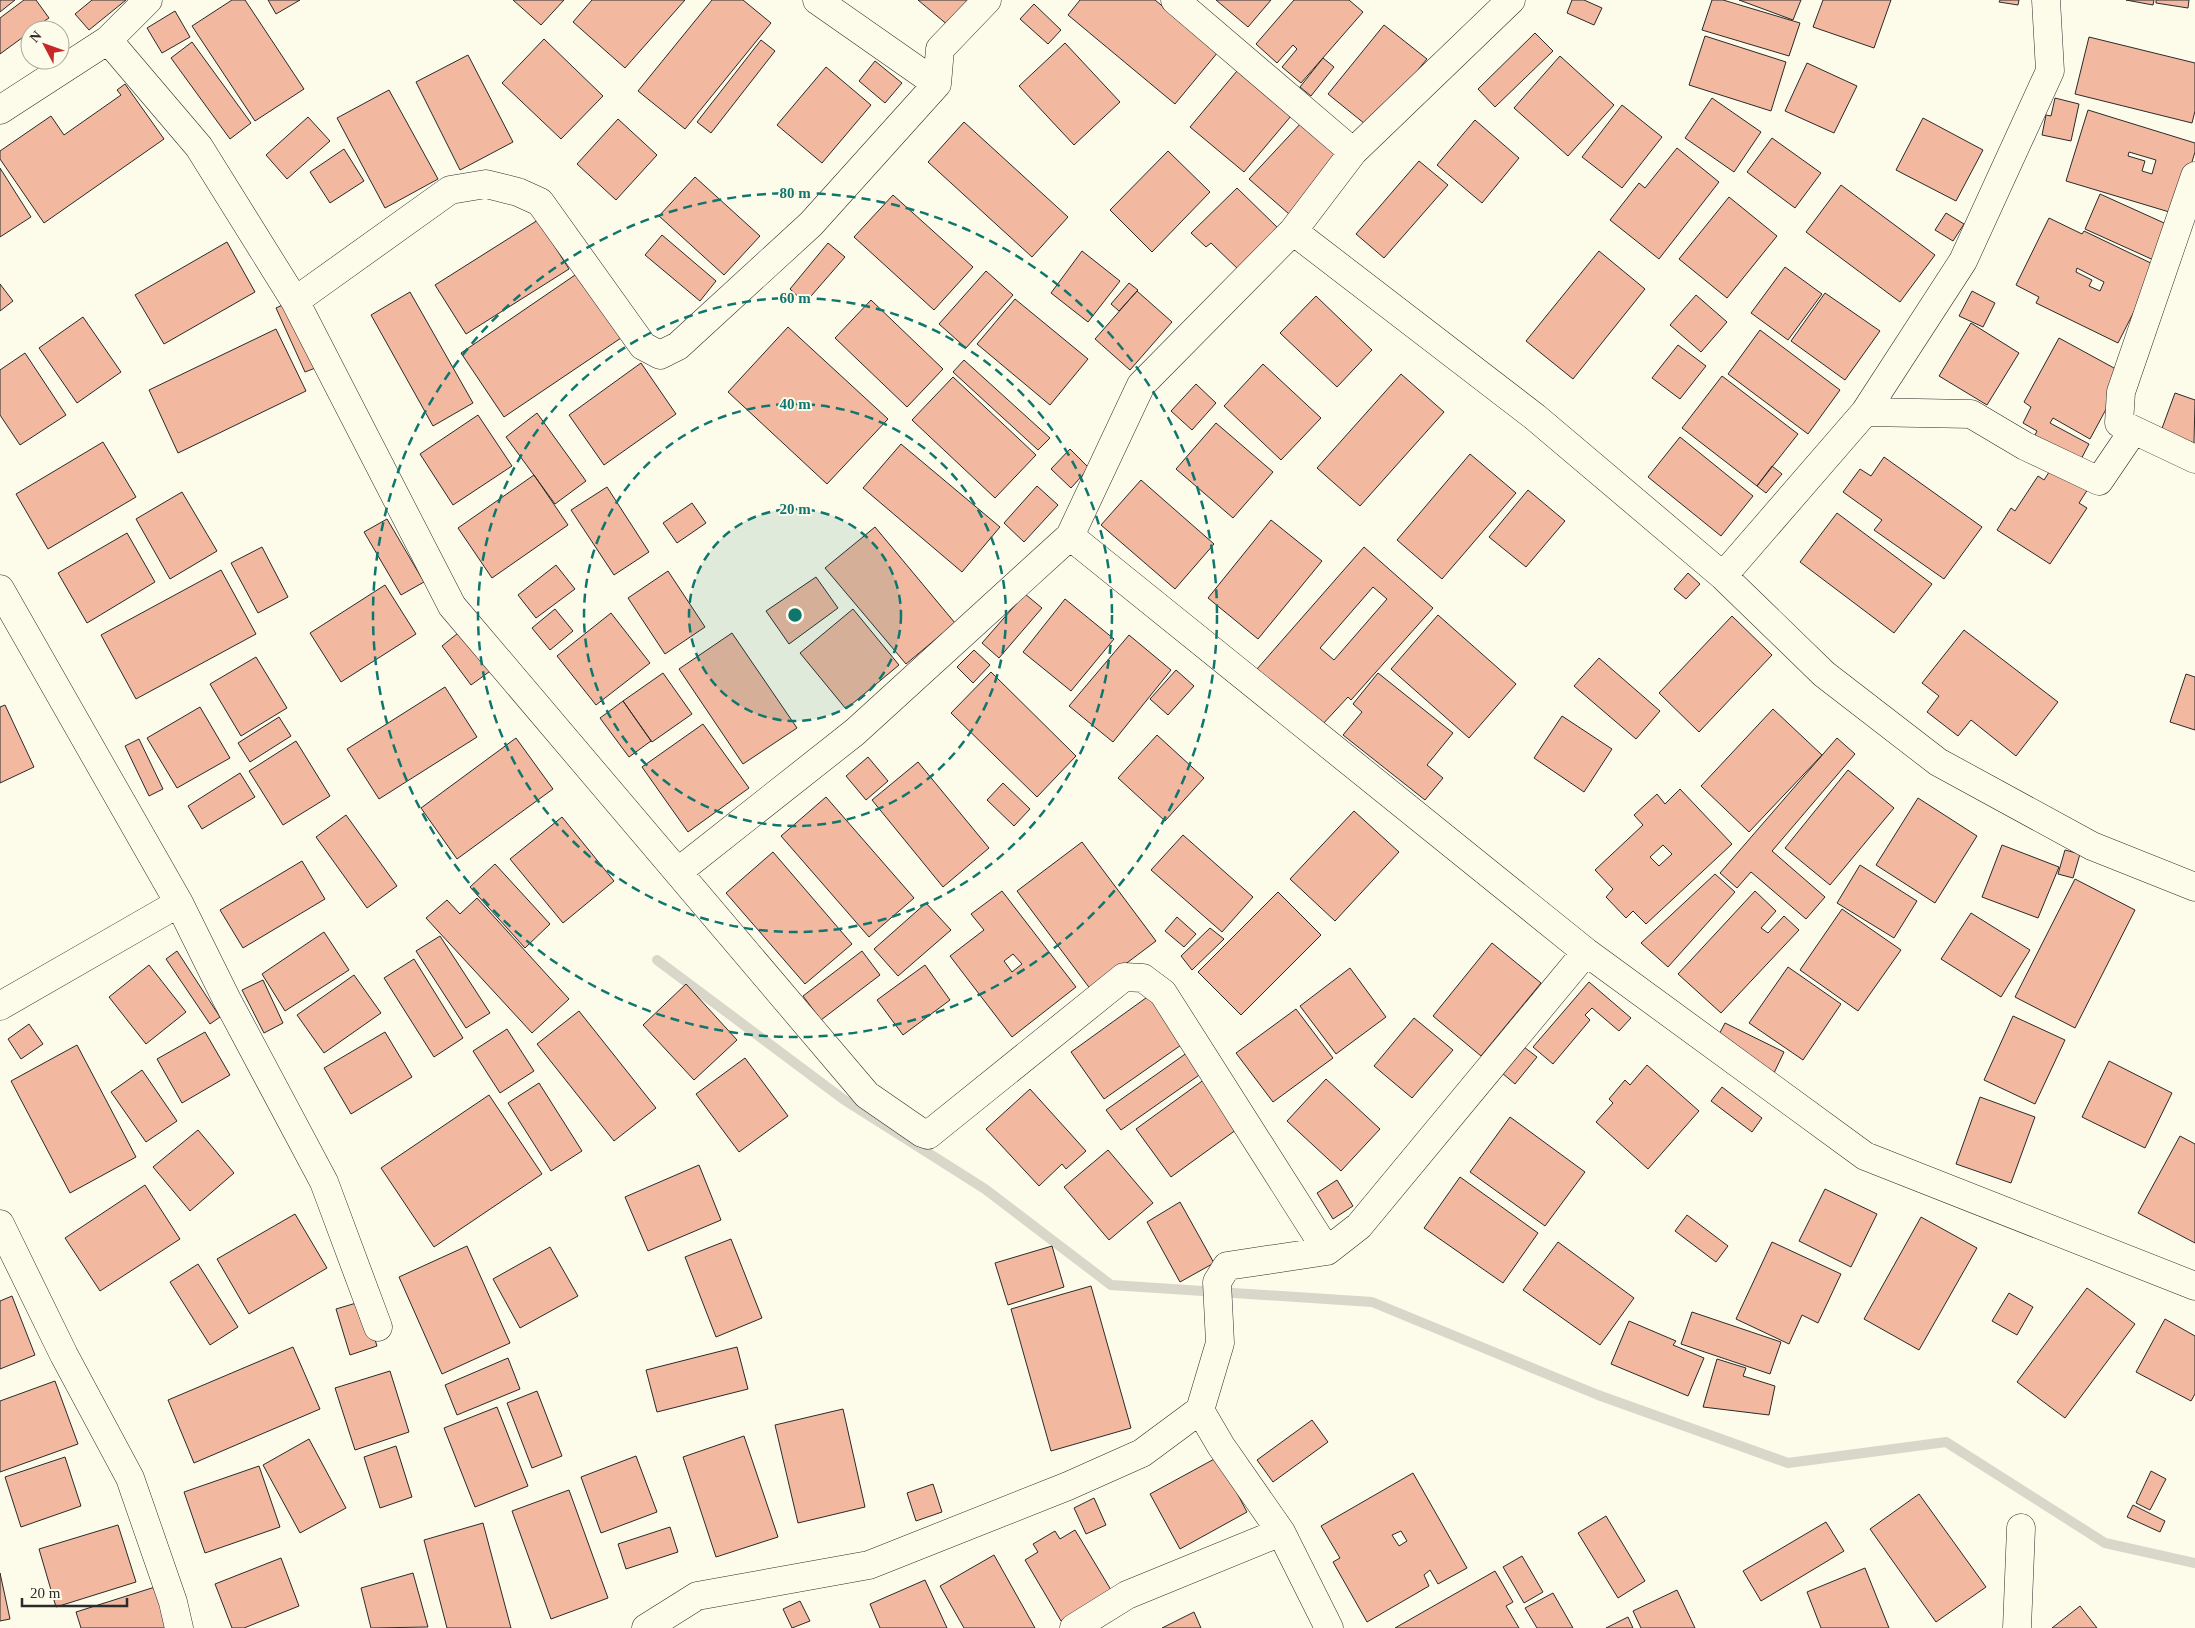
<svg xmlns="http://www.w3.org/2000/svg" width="2195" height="1628" viewBox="0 0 2195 1628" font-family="'Times New Roman',serif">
  <rect width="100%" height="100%" fill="#fdfbea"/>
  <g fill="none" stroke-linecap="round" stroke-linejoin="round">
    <!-- stream -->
    <path stroke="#d8d7c9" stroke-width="10" d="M657 960 843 1099 985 1189 1111 1285 1372 1302 1598 1395 1788 1463 1946 1442 2105 1543 2195 1563"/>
  </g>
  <!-- building -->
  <path fill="#f2b8a0" stroke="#2b2b2b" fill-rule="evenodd" d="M0 0H15L0 12Z
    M24 0H36L49 18 30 30V32L0 54V18Z
    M92 0H126L89 30 75 14Z
    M232 0H245L304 89 255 121 192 26Z
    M268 0H300L276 14Z
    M513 0H564L541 25Z
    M592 0H685L625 68 573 22Z
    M712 0H743L771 23 685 129 638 91Z
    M918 0H972L949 26Z
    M1080 0H1155L1218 52 1175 104 1068 15Z
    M1216 0H1271L1248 27Z
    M1294 0H1349L1363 12 1301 83 1282 67 1297 49 1293 45 1277 63 1256 44Z
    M1572 0H1584L1602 8 1594 25 1567 13Z
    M1712 0H1723L1800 23 1789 56 1702 30Z
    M1739 0H1801L1793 20Z
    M1823 0H1891L1874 48 1813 27Z
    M2000 0H2019L2018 5 1999 2Z
    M2126 0H2154L2153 5Z
    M2156 0H2189L2188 8 2156 3Z
    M1034 4 1061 30 1048 44 1020 19Z
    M175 11 190 37 162 53 147 28Z
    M1384 25 1427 59 1370 128 1328 94Z
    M1535 33 1553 51 1495 107 1478 89Z
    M1705 36 1786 62 1771 111 1689 85Z
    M2089 37 2195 63V111L2192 123 2075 94Z
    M544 39 603 96 561 139 502 83Z
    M761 40 775 51 711 133 697 122Z
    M192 42 251 123 230 139 171 58Z
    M1065 43 1120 102 1074 145 1019 86Z
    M468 55 513 142 460 170 416 82Z
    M1560 56 1614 105 1568 156 1514 108Z
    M1323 58 1334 67 1311 96 1300 87Z
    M875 61 902 83 885 103 859 81Z
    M1807 63 1857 86 1834 133 1785 111Z
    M826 67 871 105 822 163 777 125Z
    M1237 71 1291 116 1244 172 1190 127Z
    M125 84 164 139 44 223 0 159V151L51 116 64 135 121 95 117 90Z
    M389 90 438 179 385 208 337 118Z
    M1712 98 1761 132 1734 172 1685 138Z
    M2055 98 2079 104 2071 141 2042 135 2046 115 2051 116Z
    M1622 105 1662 137 1622 188 1582 157Z
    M2088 110 2195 143V152L2176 214 2066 181ZM2129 152 2156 160 2152 174 2142 171 2145 161 2128 156Z
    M308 117 330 141 287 179 266 155Z
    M1923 118 1983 150 1956 201 1896 170Z
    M618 119 657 155 616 200 577 164Z
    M1475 120 1519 158 1482 203 1437 165Z
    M964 122 1068 217 1032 257 928 162Z
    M1302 122 1340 157 1289 214 1249 179Z
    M1772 138 1821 173 1795 208 1747 172Z
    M1677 148 1719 182 1659 259 1610 220 1639 183 1645 188Z
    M344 149 364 181 330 203 310 172Z
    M1168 151 1210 192 1152 252 1110 210Z
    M1419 161 1448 185 1384 258 1356 234Z
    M0 168 31 217 0 237Z
    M695 177 760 236 724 275 659 216Z
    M1841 185 1935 255 1900 302 1806 232Z
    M1237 188 1279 229 1239 270 1211 243 1206 247 1191 233Z
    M2100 194 2173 227 2158 262 2085 229Z
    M893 195 973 267 934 310 854 237Z
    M1729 197 1777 236 1727 298 1679 259Z
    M1946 213 1964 224 1953 241 1935 230Z
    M2049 218 2082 234 2084 231 2157 266 2118 343 2036 303 2039 297 2016 285ZM2077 268 2104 282 2100 291 2089 286 2092 280 2076 272Z
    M538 220 569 269 466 334 435 285Z
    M662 235 716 281 700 301 645 255Z
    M227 242 255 292 164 344 135 295Z
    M828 243 845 257 805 303 790 289Z
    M1082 251 1120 281 1088 322 1051 293Z
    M1599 251 1645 289 1573 379 1526 341Z
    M1785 267 1822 294 1788 340 1751 313Z
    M986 271 1013 295 966 348 939 324Z
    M578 273 621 338 504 417 461 353Z
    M1129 283 1138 290 1119 311 1111 304Z
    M0 284 13 301 0 311Z
    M1137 291 1172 322 1130 370 1095 339Z
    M1972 291 1995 303 1983 327 1959 316Z
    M410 292 473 403 433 426 371 315Z
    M1825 293 1880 331 1845 380 1791 341Z
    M1696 295 1727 322 1701 352 1670 325Z
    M1316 296 1372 350 1337 387 1280 333Z
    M1015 299 1088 359 1050 405 977 344Z
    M871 300 943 369 907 407 835 338Z
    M289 302 318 367 305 372 276 308Z
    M83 317 121 372 77 403 39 348Z
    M1971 323 2019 353 1987 405 1939 376Z
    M788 327 888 419 827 484 728 392Z
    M276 329 306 391 178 453 149 390Z
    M1760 330 1840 390 1808 434 1728 374Z
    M2059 338 2125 374 2090 439 2053 418 2050 423 2089 444 2078 465 2032 441 2037 431 2023 423 2031 407 2024 402Z
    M1678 345 1706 366 1680 399 1652 378Z
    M25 353 66 415 20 445 0 415V370Z
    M964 360 1050 438 1038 450 953 372Z
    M641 363 676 414 604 465 569 415Z
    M1263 364 1321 418 1281 460 1224 406Z
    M1401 374 1444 412 1360 506 1317 468Z
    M1722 376 1798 434 1757 486 1682 428Z
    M953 377 1036 455 995 498 912 420Z
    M1196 384 1216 403 1192 430 1171 411Z
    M2175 393 2195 400 2194 443 2161 431Z
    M537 413 586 481 555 504 506 437Z
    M478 415 512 466 453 505 420 454Z
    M1216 423 1273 472 1233 518 1176 469Z
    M1680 437 1753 496 1721 536 1648 477Z
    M103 442 136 497 48 549 16 494Z
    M901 444 1000 527 962 572 863 488Z
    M1070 449 1089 468 1071 488 1051 469Z
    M1470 454 1516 493 1442 579 1397 540Z
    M1884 457 1982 527 1944 579 1874 530 1882 520 1843 492 1860 469 1871 476Z
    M1772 466 1782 474 1766 493 1757 486Z
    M2053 466 2088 489 2079 503 2087 508 2050 564 1997 530 2011 508 2015 511 2038 476 2044 480Z
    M534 475 568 525 492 578 458 528Z
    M1141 480 1214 544 1175 589 1101 525Z
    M1037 486 1058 505 1024 542 1004 523Z
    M607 487 649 552 614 575 571 510Z
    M1528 490 1565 521 1526 567 1489 537Z
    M182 492 217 551 170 579 136 519Z
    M692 503 706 523 677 543 663 523Z
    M1837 513 1932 584 1894 633 1800 562Z
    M387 519 424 582 401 595 364 532Z
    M1271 520 1322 561 1258 639 1208 598Z
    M875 527 955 623 906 664 825 568Z
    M127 533 155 582 87 623 58 573Z
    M262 547 288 597 258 613 231 563Z
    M1364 547 1433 608 1351 700 1348 697 1321 726 1257 669ZM1373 587 1387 599 1334 660 1320 648Z
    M556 565 575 589 536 618 518 595Z
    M221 570 256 634 136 699 101 635Z
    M668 571 705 627 665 654 628 598Z
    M1688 573 1700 584 1686 599 1674 589Z
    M816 577 838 608 789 644 766 611Z
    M385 585 416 634 341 682 310 633Z
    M1025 594 1042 608 999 658 982 643Z
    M1065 599 1114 639 1071 691 1023 652Z
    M555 609 573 631 550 650 532 628Z
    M853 609 899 665 846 709 800 653Z
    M611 613 650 663 596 705 557 656Z
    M1438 615 1516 684 1469 738 1391 669Z
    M1732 616 1772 655 1699 732 1659 693Z
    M463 629 493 669 471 685 442 646Z
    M1964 630 2058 702 2016 756 1971 720 1958 736 1927 712 1939 696 1922 683Z
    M732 633 797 728 743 764 679 669Z
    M1129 635 1171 670 1113 742 1069 706Z
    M974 650 990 665 973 683 957 667Z
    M256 657 287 708 241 736 210 684Z
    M1599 658 1660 711 1636 739 1574 686Z
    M1176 670 1194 686 1168 715 1150 699Z
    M991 672 1076 756 1037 797 951 713Z
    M663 673 692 714 652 742 623 701Z
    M1378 673 1453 733 1427 765 1443 778 1425 800 1343 735 1362 712 1353 704Z
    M2186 674 2195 677V730L2170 722Z
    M445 687 477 737 379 799 347 749Z
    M623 701 651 741 629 757 600 718Z
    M5 705 34 767 0 783V707Z
    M200 707 230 758 177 788 147 738Z
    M1773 709 1822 755 1749 832 1701 786Z
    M1562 716 1612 749 1584 792 1534 758Z
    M279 717 291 736 250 762 238 743Z
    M703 724 749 788 688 832 642 767Z
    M1157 735 1204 778 1165 821 1118 778Z
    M516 738 553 789 457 859 421 808Z
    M1837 738 1855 754 1772 851 1825 897 1806 919 1751 872 1737 888 1720 873Z
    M139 739 163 789 149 796 125 746Z
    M296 741 330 796 283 825 249 771Z
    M868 757 888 781 866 800 846 776Z
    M918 762 989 848 943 887 872 800Z
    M1848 770 1894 808 1830 885 1785 848Z
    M240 773 255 797 202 829 188 806Z
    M1003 783 1030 809 1014 826 987 800Z
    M1680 789 1732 844 1646 924 1633 911 1626 918 1606 897 1613 889 1595 870 1643 825 1634 815 1657 794 1665 804ZM1663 845 1672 854 1659 866 1650 857Z
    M826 797 914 898 869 937 781 836Z
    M1918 798 1977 836 1935 903 1876 865Z
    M1354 811 1399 852 1335 921 1290 879Z
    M346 815 397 886 367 908 316 837Z
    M562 817 614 881 563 923 510 859Z
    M1183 835 1253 897 1222 932 1151 870Z
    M1082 842 1156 941 1091 990 1017 891Z
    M2002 845 2059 867 2038 918 1982 897Z
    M2065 850 2080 854 2073 878 2058 874Z
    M773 852 852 944 805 984 726 893Z
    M302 861 325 899 243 948 220 910Z
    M495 864 550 924 525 948 470 887Z
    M1860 865 1917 901 1894 938 1837 903Z
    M1715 874 1735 892 1668 967 1641 943Z
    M2075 879 2135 910 2075 1028 2015 997Z
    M1002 891 1076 987 1012 1037 950 956 984 930 971 914ZM1013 954 1022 964 1012 972 1004 961Z
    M1755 891 1776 911 1761 928 1768 933 1784 916 1799 930 1721 1013 1678 974Z
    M1278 892 1321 935 1241 1015 1198 972Z
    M477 898 569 999 532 1033 426 918 447 900 460 914Z
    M926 903 951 930 898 976 874 949Z
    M1842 909 1901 950 1858 1011 1800 970Z
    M1971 913 2030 950 2001 997 1941 959Z
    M1177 917 1196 934 1184 947 1165 931Z
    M1210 928 1224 939 1192 970 1181 956Z
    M324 932 349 970 285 1011 262 974Z
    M440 936 490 1013 466 1028 416 951Z
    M1492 943 1541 983 1481 1056 1433 1016Z
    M177 951 220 1017 210 1024 166 959Z
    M862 951 880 975 821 1020 803 996Z
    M414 959 463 1038 434 1057 384 978Z
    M149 965 186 1012 146 1044 109 997Z
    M925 965 950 1000 903 1035 877 1000Z
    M1788 967 1841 1004 1803 1060 1749 1023Z
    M1350 968 1386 1017 1336 1054 1300 1006Z
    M354 975 381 1013 324 1053 297 1015Z
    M263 980 283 1023 264 1033 242 990Z
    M1589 982 1631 1018 1619 1031 1592 1008 1585 1015 1590 1020 1553 1064 1533 1047Z
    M686 984 737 1040 694 1080 643 1025Z
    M1150 995 1184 1043 1104 1099 1071 1052Z
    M1296 1009 1333 1058 1273 1102 1236 1053Z
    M579 1011 656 1108 614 1141 537 1044Z
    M2013 1016 2065 1040 2035 1104 1984 1080Z
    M1414 1018 1453 1050 1412 1098 1374 1066Z
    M1725 1023 1784 1052 1774 1073 1714 1044Z
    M29 1024 43 1044 21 1059 8 1039Z
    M507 1029 534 1071 500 1093 473 1051Z
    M205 1032 230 1075 182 1103 157 1059Z
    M385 1032 412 1077 351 1114 324 1068Z
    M77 1045 136 1157 70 1193 11 1081Z
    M1524 1047 1537 1057 1515 1084 1502 1073Z
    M1191 1050 1205 1071 1121 1130 1106 1110Z
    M745 1058 788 1116 739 1152 696 1094Z
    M2109 1061 2172 1093 2145 1148 2082 1117Z
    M1647 1065 1699 1111 1648 1169 1596 1122 1613 1103 1609 1099 1625 1080 1630 1085Z
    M142 1070 177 1121 146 1142 111 1092Z
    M1205 1079 1240 1127 1171 1177 1136 1129Z
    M1326 1079 1380 1129 1341 1171 1287 1121Z
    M539 1083 582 1151 551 1171 508 1103Z
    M1722 1087 1762 1118 1752 1132 1711 1101Z
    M1030 1089 1086 1151 1066 1169 1062 1164 1039 1186 986 1129Z
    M489 1095 542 1174 434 1247 381 1168Z
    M1980 1097 2035 1117 2011 1183 1956 1164Z
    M1510 1117 1585 1172 1545 1226 1470 1172Z
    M198 1130 234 1173 190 1211 153 1167Z
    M2180 1136 2195 1144V1243L2138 1213Z
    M1108 1150 1153 1203 1109 1240 1064 1187Z
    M699 1165 721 1220 648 1251 625 1197Z
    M1460 1177 1538 1233 1503 1283 1424 1228Z
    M1337 1180 1353 1206 1333 1219 1317 1193Z
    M145 1185 180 1239 100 1291 65 1238Z
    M1825 1189 1877 1214 1851 1267 1799 1241Z
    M1180 1202 1214 1263 1180 1282 1147 1222Z
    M295 1214 327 1268 249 1314 217 1259Z
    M1687 1215 1728 1246 1716 1262 1675 1231Z
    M1921 1217 1977 1248 1919 1350 1864 1319Z
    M731 1239 762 1318 716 1337 685 1257Z
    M1558 1242 1634 1298 1600 1345 1523 1290Z
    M1772 1242 1841 1274 1818 1323 1802 1315 1789 1344 1736 1319Z
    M467 1246 510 1343 442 1374 399 1277Z
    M1052 1246 1064 1287 1008 1305 995 1263Z
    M550 1247 578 1296 520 1328 493 1279Z
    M198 1264 238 1327 210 1345 170 1282Z
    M1091 1286 1131 1428 1051 1451 1011 1309Z
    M2087 1288 2135 1324 2065 1418 2017 1382Z
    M2009 1293 2033 1307 2017 1335 1992 1321Z
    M12 1296 35 1355 0 1369V1301Z
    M363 1301 377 1346 350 1355 336 1309Z
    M1692 1312 1781 1342 1770 1374 1681 1344Z
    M2165 1319 2195 1336V1394L2191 1401 2136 1372Z
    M1629 1321 1676 1341 1673 1345 1704 1358 1688 1396 1611 1364Z
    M293 1347 320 1409 194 1463 168 1400Z
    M737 1347 748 1389 657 1412 646 1370Z
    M508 1358 520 1389 457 1415 445 1385Z
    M1717 1359 1746 1368 1743 1376 1775 1386 1769 1415 1703 1407Z
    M390 1371 409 1432 355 1450 335 1388Z
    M55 1381 78 1444 0 1472V1401Z
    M537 1391 562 1456 532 1468 507 1403Z
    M497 1407 528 1486 475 1507 444 1428Z
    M843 1409 865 1507 798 1523 775 1425Z
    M1312 1420 1328 1442 1273 1482 1257 1460Z
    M744 1436 778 1537 716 1557 683 1457Z
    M309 1439 346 1508 300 1533 263 1465Z
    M396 1446 412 1497 380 1508 364 1457Z
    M636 1456 657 1512 601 1533 581 1477Z
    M65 1457 81 1506 21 1527 5 1477Z
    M1218 1457 1247 1512 1180 1549 1150 1494Z
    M259 1466 280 1527 205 1553 184 1492Z
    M2151 1471 2166 1479 2150 1510 2136 1503Z
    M1413 1473 1467 1568 1438 1584 1430 1570 1424 1575 1429 1586 1367 1622 1333 1562 1340 1558 1321 1526ZM1401 1531 1407 1541 1399 1546 1392 1535Z
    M933 1484 942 1512 916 1521 907 1493Z
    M569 1490 608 1598 551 1619 512 1511Z
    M1919 1494 1986 1587 1936 1622 1870 1529Z
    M1094 1498 1106 1525 1086 1534 1074 1508Z
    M2133 1505 2165 1521 2160 1532 2127 1517Z
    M1606 1516 1645 1581 1618 1598 1578 1533Z
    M1826 1522 1844 1551 1761 1601 1743 1571Z
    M483 1523 511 1628H447L424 1540Z
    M118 1525 136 1582 56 1607 39 1549Z
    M670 1527 678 1552 626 1569 618 1544Z
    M1075 1530 1111 1590 1061 1621 1025 1560 1038 1552 1033 1544 1055 1531 1060 1539Z
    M994 1555 1035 1628H964L940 1586Z
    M1522 1556 1543 1592 1524 1603 1503 1567Z
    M281 1558 299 1606 244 1628H232L215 1584Z
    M1865 1568 1889 1628H1821L1807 1592Z
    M1495 1571 1513 1602 1506 1606 1519 1628H1395Z
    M0 1573 10 1619 0 1621Z
    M413 1573 428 1627 371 1628 361 1588Z
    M925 1580 947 1628H880L870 1604Z
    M155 1587 168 1628H81L76 1612Z
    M1677 1590 1695 1628H1641L1633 1611Z
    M1553 1593 1573 1628H1537L1525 1608Z
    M800 1601 810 1621 792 1628 783 1609Z
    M2080 1606 2097 1628H2052Z
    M1194 1612 1201 1628H1162Z
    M1628 1617 1633 1628H1606Z"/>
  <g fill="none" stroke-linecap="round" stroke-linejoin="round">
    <defs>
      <path id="minor" d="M817 0 937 84
        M1175 0 1353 152
        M108 40 199 147 295 301 452 606 867 1095 922 1133 928 1135 1124 977 1143 978 1163 993 1327 1251
        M0 110 108 40 148 0
        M2195 176 2121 392 2119 423 2195 459
        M1293 231 1535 417 1723 576 1824 674 1938 762 2092 846 2195 887
        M295 301 450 190 486 184 518 192 540 202 643 346 660 355 678 346 811 224 937 84 940 49 987 0
        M1865 412 1971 414 2025 446 2099 481 2133 431
        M1070 536 1586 952 1865 1156 2195 1286
        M1723 576 1865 412 1963 261 2050 71 2046 0
        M0 589 179 903 226 998 324 1182 378 1327
        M679 871 855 732 1070 536 1141 385 1293 231 1353 152 1511 0
        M0 1006 179 903
        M0 1224 64 1355 130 1478 173 1602 179 1628
        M1200 1410 1221 1446 1281 1532 1329 1628
        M646 1628 697 1596 869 1565 1068 1486 1142 1453 1200 1410 1220 1343 1217 1282 1227 1266 1327 1251 1359 1226 1586 952
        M1074 1628 1127 1595 1281 1532
        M2017 1628 2021 1528"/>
    </defs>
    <!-- minor casing -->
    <use href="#minor" stroke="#2b2b2b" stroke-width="29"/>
    <!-- minor -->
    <use href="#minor" stroke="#fdfbea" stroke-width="28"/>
  </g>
  <!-- distance rings -->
  <circle cx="795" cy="615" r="106" fill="#0f766e" fill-opacity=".12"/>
  <g fill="none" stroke="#0f766e" stroke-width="2.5" stroke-dasharray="9 6">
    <circle cx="795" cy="615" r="106"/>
    <circle cx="795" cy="615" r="211"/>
    <circle cx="795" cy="615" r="317"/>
    <circle cx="795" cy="615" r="422"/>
  </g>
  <circle cx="795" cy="615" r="8" fill="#0f766e" stroke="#fdfbea" stroke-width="2.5"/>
  <g font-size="15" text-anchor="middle" font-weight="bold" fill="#0f766e" stroke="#fdfbea" stroke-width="4" stroke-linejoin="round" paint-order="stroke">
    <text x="795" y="198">80 m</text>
    <text x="795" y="303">60 m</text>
    <text x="795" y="409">40 m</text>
    <text x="795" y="514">20 m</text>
  </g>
  <!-- north arrow -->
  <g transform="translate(45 45) rotate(311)"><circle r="24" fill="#fdfbea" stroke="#a9a89e"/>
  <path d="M0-4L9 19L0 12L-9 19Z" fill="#c62828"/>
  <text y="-8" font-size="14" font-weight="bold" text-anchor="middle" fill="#2b2b2b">N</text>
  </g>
  <!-- scale -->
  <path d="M22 1598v8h105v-8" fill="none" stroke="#2b2b2b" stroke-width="2.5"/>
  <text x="30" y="1598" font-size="15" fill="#2b2b2b" stroke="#fdfbea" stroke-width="4" paint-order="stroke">20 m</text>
</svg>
